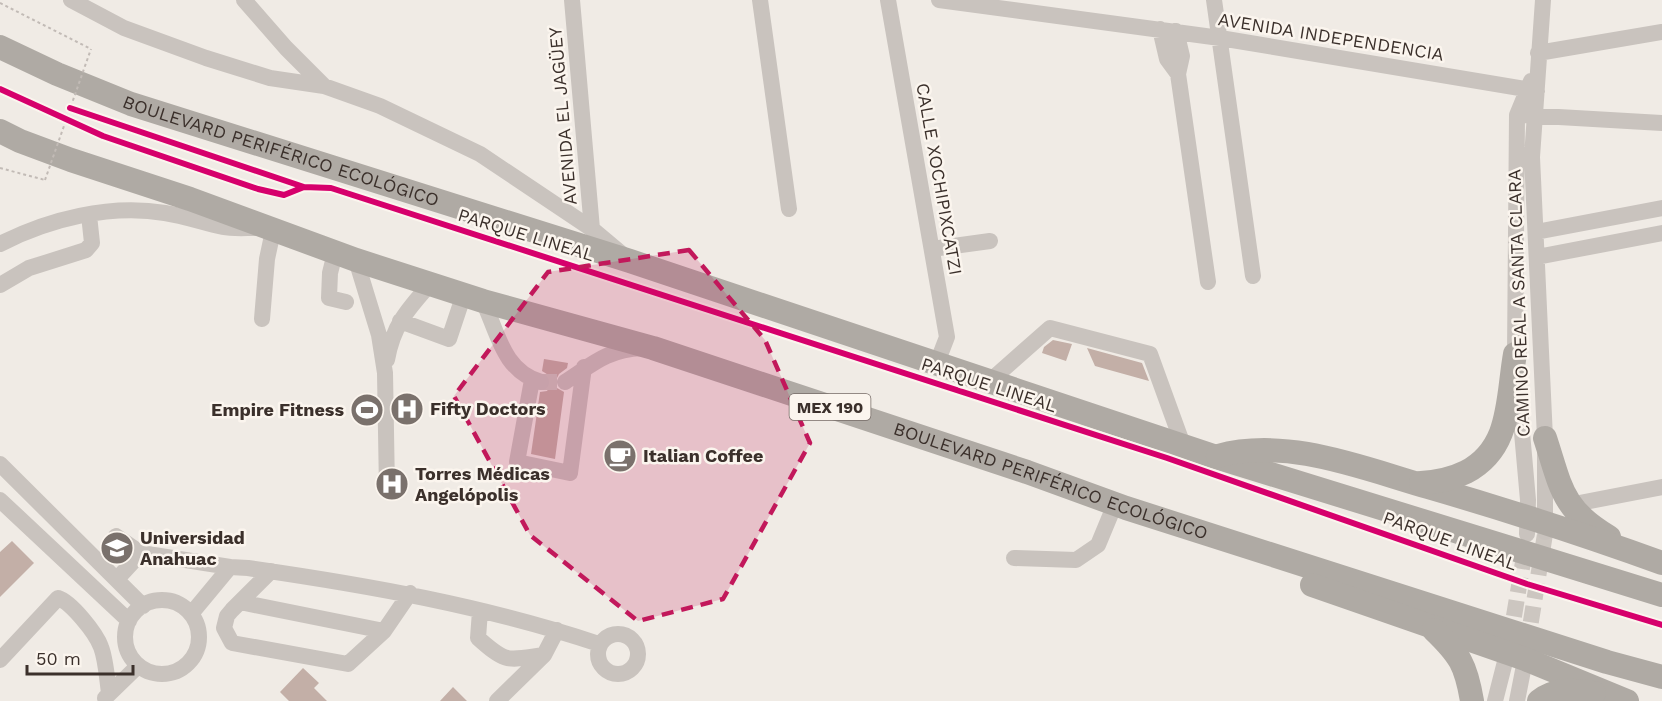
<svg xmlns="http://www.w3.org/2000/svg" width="1662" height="701" viewBox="0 0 1662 701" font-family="'Work Sans',sans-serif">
  <rect width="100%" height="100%" fill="#f0ebe5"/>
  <!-- building -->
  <path fill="#c3afa7" d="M1053 340 1072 344 1066 361 1042 353 1044 347Z
    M1087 348 1142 363 1149 381 1095 366Z
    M544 359 568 363 567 368 559 374 555 382 557 388 564 392 555 459 531 454 540 392 547 391 551 385 550 376 542 371Z
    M12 541 34 563 0 597V552Z
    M303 668 319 683 314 688 327 701H289L280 692Z
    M453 687 467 701H440Z"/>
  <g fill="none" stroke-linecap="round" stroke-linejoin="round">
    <!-- minor-tunnel -->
    <path stroke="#ccc6c0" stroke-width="16" stroke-dasharray="16 8" stroke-linecap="butt" d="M541 382H565
      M1510 640 1526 544
      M1527 646 1545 534"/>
    <!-- path -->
    <path stroke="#c2bbb6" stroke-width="2" stroke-dasharray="3 3" stroke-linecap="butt" d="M0 3 91 49
      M0 168 45 180"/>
    <!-- minor -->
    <path stroke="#c9c3be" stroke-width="16" d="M71 0 124 28 206 58 270 78 324 86 380 106 480 154 592 229 623 255
      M244 0 286 48 324 86
      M572 0 592 229
      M760 0 789 209
      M888 0 947 337 937 363
      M939 0 1220 38 1537 91
      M1214 0 1253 276
      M1543 0 1532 157 1545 438V532
      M1160 29 1167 59 1178 74
      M1176 31 1182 56 1178 74 1208 282
      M1538 53 1662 32
      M1524 115 1662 123
      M1536 232 1662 208
      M0 244C49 219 109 204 165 213 185 216 204 223 223 227 233 229 245 228 255 228
      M932 249 990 241
      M335 253 330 273 329 298 346 302
      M1537 257 1662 233
      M356 260 379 335 385 373 387 490
      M0 285 29 268 86 250 92 243 89 215
      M483 301C498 333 503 371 541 382
      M262 319 267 259 273 231
      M400 321 449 339 464 294
      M387 360C393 325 408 309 431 283
      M532 380 517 462 570 473 584 367
      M990 381 1050 328 1150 354 1183 445
      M565 382C593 364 606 350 642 348
      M0 464 143 606
      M0 500 129 621
      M1569 505 1662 487
      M1527 534 1528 500 1515 354 1517 115 1531 81
      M116 536 141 553 230 567
      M1014 558 1076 560 1098 545 1115 504
      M271 571 232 610 227 616 224 628 232 643 348 664 384 631 410 593
      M117 579 141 553
      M125 637a37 37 0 1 1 74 0a37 37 0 1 1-74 0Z
      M240 602 384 631
      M480 611 478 638C507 664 507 660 544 655
      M191 614 230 567 248 568C367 585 485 606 599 644
      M598 654a20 20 0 1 1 40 0a20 20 0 1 1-40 0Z
      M0 660 58 598C71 602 96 633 101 647 106 660 107 679 109 693
      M105 698 138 666
      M497 701 544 655 557 630
      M1495 701 1509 646
      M1517 701 1527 650"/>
    <!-- highway -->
    <g stroke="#afaaa4" stroke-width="24">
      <path id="s1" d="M0 47 57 74 131 104 630 261 1216 457 1662 595"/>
      <path id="s2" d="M0 131 20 141 71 160 190 199 356 260 483 301 653 348 1027 472 1126 508 1607 662 1662 677"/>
      <path d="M1545 438C1561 486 1561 509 1609 537"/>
      <path d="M1218 456C1287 437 1362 468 1428 487 1507 510 1585 535 1662 563"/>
      <path d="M1421 483C1437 482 1452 479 1466 472 1512 448 1507 399 1515 354"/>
      <path d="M1312 585 1525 659 1627 701"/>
      <path d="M1434 630C1460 655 1466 665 1472 701"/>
      <path d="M1539 701C1556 688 1574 690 1594 693"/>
    </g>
    <!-- path-bridge -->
    <path stroke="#c2bbb6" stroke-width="2" stroke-dasharray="3 3" stroke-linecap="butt" d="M45 180 91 49"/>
    <defs>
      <path id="cycleway" d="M0 89 103 136 258 189 284 195 304 187 331 188 1167 458 1527 584 1662 625
        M70 108 304 187"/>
    </defs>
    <!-- cycleway casing -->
    <use href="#cycleway" stroke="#fbf5ee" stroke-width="10"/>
    <!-- cycleway -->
    <use href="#cycleway" stroke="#d6006c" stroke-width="6"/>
  </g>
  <!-- marked area -->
  <path fill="#c2185b" fill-opacity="0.2" stroke="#c2185b" stroke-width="4.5" stroke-dasharray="12 8" stroke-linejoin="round" d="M689 250 765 340 810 443 723 599 638 621 530 535 454 396 548 272Z"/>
  <!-- icons -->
  <defs>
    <symbol id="hospital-disc" viewBox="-11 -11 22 22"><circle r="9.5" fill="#7a716c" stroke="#fbf5ee"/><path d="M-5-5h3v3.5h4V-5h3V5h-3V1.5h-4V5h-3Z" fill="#fff"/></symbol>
    <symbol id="stadium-disc" viewBox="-11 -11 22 22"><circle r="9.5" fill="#7a716c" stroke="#fbf5ee"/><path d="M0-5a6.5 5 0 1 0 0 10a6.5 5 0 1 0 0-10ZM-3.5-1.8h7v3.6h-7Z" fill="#fff"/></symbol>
    <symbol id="cafe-disc" viewBox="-11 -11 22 22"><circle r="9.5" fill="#7a716c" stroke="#fbf5ee"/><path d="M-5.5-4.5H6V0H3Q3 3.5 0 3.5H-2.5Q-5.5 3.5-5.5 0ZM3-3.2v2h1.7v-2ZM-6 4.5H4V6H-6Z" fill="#fff"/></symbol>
    <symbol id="university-disc" viewBox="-11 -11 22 22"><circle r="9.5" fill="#7a716c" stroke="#fbf5ee"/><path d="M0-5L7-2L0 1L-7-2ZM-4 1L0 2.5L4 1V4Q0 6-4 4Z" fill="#fff"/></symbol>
  </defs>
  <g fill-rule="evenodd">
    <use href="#hospital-disc" x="388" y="390" width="38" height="38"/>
    <use href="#stadium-disc" x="348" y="391" width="38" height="38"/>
    <use href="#cafe-disc" x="601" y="437" width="38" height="38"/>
    <use href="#hospital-disc" x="373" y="465" width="38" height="38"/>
    <use href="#university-disc" x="98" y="529" width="38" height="38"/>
  </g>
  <g text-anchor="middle" stroke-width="5" stroke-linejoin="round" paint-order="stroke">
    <!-- shield labels -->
    <rect fill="#fbf5ee" stroke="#756b66" stroke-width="1.5" x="789.5" y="394" width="81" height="26" rx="4.5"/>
    <g font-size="16" font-weight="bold" fill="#3b302b">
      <text x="830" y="413">MEX 190</text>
    </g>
    <!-- street labels -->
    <g font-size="18" fill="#3b302b" stroke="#fbf5ee">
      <text transform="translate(1331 37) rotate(9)" y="6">AVENIDA INDEPENDENCIA</text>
      <text transform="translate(563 116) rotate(-95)" y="6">AVENIDA EL JAGÜEY</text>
      <text dy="6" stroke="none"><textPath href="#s1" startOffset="300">BOULEVARD PERIFÉRICO ECOLÓGICO</textPath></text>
      <text transform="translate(939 179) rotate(80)" y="6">CALLE XOCHIPIXCATZI</text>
      <text transform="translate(526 235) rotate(17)" y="6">PARQUE LINEAL</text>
      <text transform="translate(1519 303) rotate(-92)" y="6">CAMINO REAL A SANTA CLARA</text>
      <text transform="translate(989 385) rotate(18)" y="6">PARQUE LINEAL</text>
      <text dy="6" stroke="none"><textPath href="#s2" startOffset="1108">BOULEVARD PERIFÉRICO ECOLÓGICO</textPath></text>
      <text transform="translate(1450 541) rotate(20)" y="6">PARQUE LINEAL</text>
    </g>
    <!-- poi labels -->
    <g font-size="18" font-weight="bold" fill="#3b302b" stroke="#fbf5ee" text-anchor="start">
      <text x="430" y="415">Fifty Doctors</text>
      <text x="344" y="416" text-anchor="end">Empire Fitness</text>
      <text x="643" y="462">Italian Coffee</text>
      <text x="415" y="480">Torres Médicas<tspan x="415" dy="21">Angelópolis</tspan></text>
      <text x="140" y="544">Universidad<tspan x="140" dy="21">Anahuac</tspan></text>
    </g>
  </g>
  <!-- scale -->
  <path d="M27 665v9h106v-9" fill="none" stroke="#3b302b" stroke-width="3"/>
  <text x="36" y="665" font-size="18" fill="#3b302b" stroke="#fbf5ee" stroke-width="4.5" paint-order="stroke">50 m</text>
</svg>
